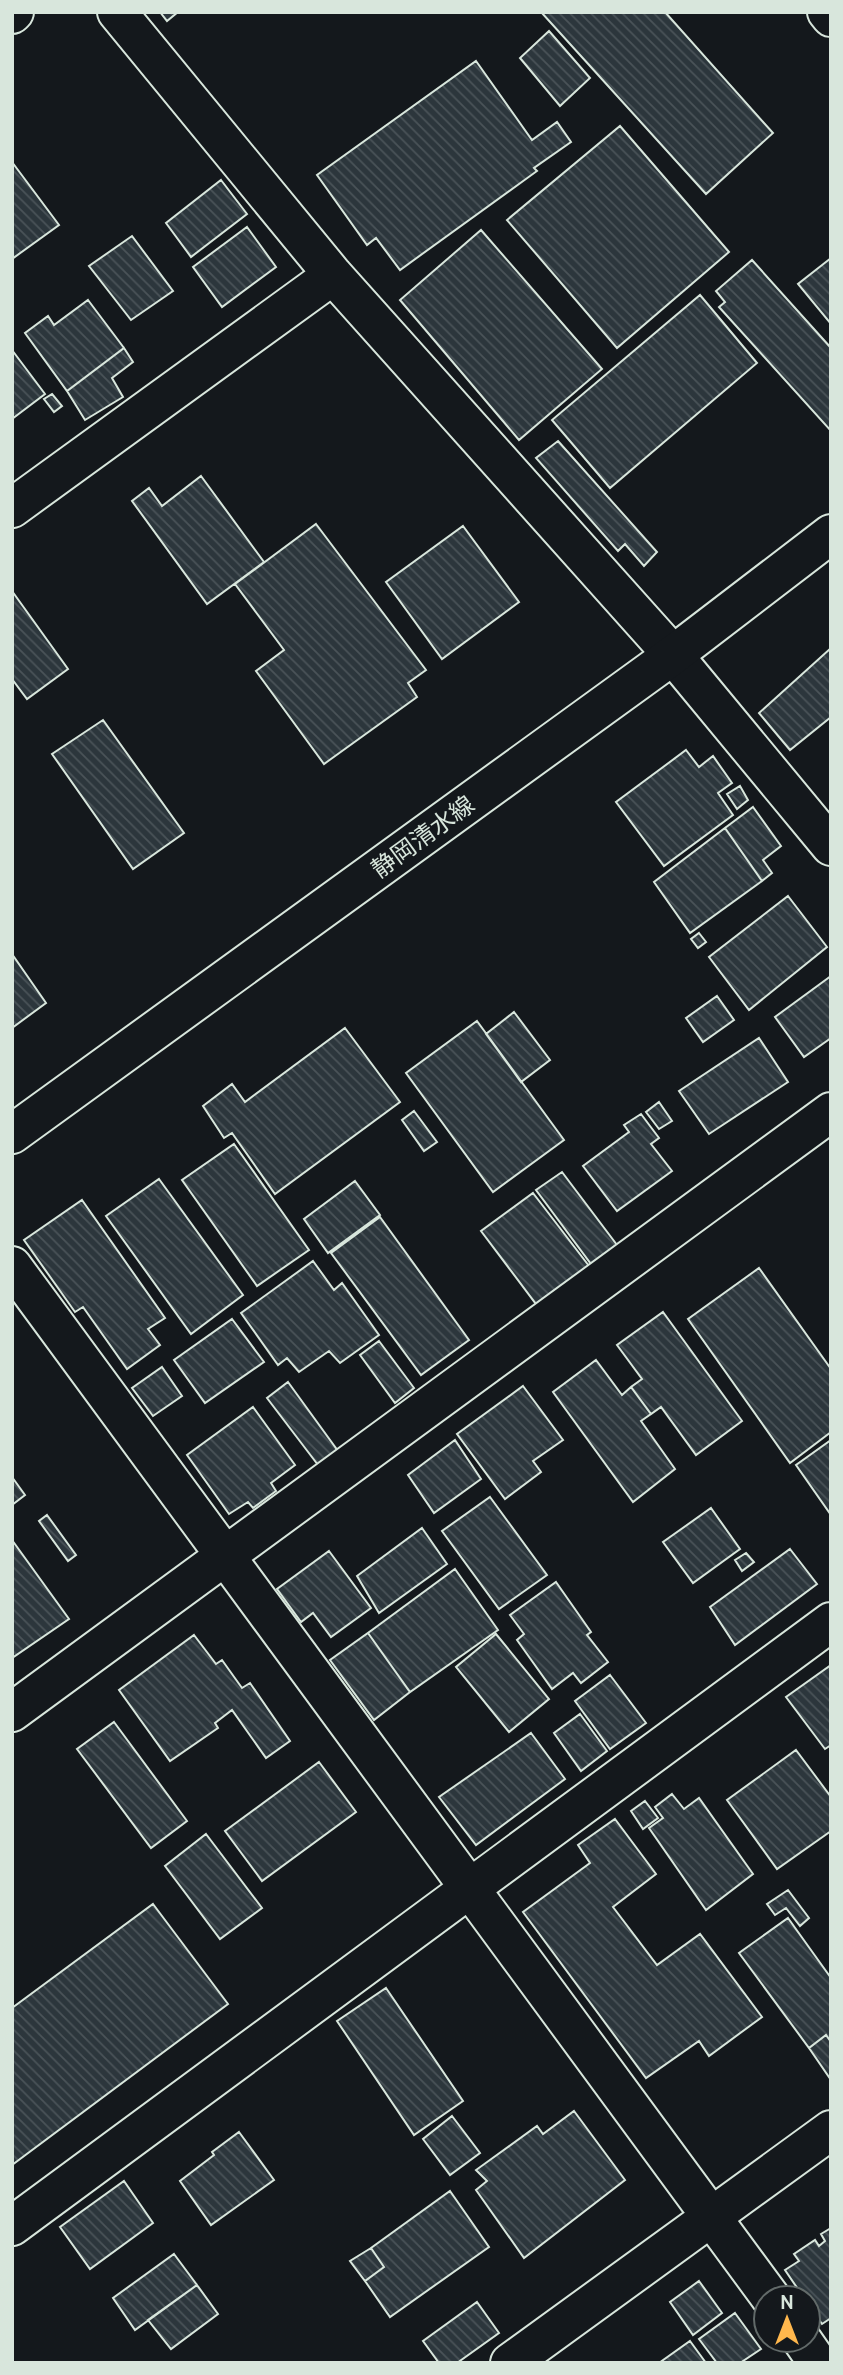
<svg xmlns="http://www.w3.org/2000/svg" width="843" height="2375" viewBox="0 0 843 2375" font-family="Cabin,'Noto Sans JP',sans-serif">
  <defs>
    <pattern id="building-back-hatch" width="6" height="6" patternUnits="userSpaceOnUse" patternTransform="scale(1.75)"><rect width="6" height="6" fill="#2c363c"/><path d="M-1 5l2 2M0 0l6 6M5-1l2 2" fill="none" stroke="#4a5358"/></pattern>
  </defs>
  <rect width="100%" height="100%" fill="#14181c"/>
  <!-- building -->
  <path fill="url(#building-back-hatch)" stroke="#d8e6dc" stroke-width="2" d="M160 12H178L167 21Z
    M541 12H665L773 133 706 194Z
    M549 31 590 78 560 106 520 58Z
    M476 61 532 140 557 122 571 142 534 168 537 171 400 270 376 238 367 245 317 175Z
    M620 126 729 252 617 348 507 220Z
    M12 162 59 225 12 259Z
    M221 180 247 214 191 257 166 223Z
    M247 227 276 267 222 307 193 267Z
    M481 230 602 369 519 440 400 300Z
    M132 236 173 291 131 320 89 266Z
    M831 258V324L798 284Z
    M752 260 831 348V431L719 307 725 302 716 291Z
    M700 295 757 363 610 488 552 420Z
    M88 300 124 348 67 391 25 333 48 316 54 325Z
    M124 348 133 362 112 378 123 397 85 420 67 391Z
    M12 350 45 394 12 419Z
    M52 394 62 406 54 412 44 399Z
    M558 441 657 552 644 566 625 544 618 551 536 458Z
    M201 476 264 562 207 604 132 501 149 488 162 506Z
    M316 524 426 670 408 683 417 697 324 764 256 671 284 650 235 584Z
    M463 526 519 602 442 659 386 582Z
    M12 591 68 669 27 699 12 679Z
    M831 648V717L790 750 759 713Z
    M103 720 184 833 133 869 52 754Z
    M686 750 699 767 713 756 732 783 718 793 733 815 664 866 616 802Z
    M740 786 748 800 737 809 727 794Z
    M753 807 781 846 763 860 772 873 762 881 725 828Z
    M725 828 762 881 690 933 654 882Z
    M788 896 827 947 749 1010 709 957Z
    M699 933 706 942 698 948 691 939Z
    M12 954 46 1003 12 1028Z
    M831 976V1038L804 1057 775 1017Z
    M717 996 734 1020 703 1042 686 1018Z
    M514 1012 550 1060 521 1082 486 1034Z
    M477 1021 564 1140 493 1192 406 1073Z
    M345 1028 400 1102 275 1194 232 1133 224 1138 203 1106 232 1084 245 1102Z
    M759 1038 788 1082 709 1134 679 1091Z
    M659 1102 672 1121 659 1129 646 1112Z
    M414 1111 437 1142 424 1151 402 1120Z
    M641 1114 659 1138 651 1144 672 1171 617 1211 583 1166 629 1132 624 1125Z
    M234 1144 309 1250 257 1286 182 1180Z
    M562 1172 617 1245 591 1264 536 1190Z
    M159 1179 243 1295 191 1334 106 1216Z
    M355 1181 380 1215 328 1253 304 1219Z
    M533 1193 589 1266 536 1304 481 1231Z
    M82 1200 165 1318 148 1329 160 1345 127 1369 83 1307 75 1312 24 1240Z
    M380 1217 469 1340 421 1375 331 1253Z
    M313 1261 334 1290 342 1283 379 1335 340 1363 329 1351 299 1372 287 1358 278 1365 241 1313Z
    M759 1268 831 1369V1432L790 1463 688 1319Z
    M663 1312 742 1421 696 1455 661 1407 651 1414 631 1387 642 1379 617 1345Z
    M232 1319 264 1362 205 1403 174 1360Z
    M379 1341 414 1388 395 1403 360 1355Z
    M596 1360 622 1395 631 1387 651 1414 641 1421 675 1469 633 1502 553 1392Z
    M162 1367 182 1396 153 1416 132 1388Z
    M288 1382 338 1451 318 1465 267 1398Z
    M523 1386 563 1440 533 1461 541 1472 505 1499 457 1434Z
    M253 1407 295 1465 271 1483 276 1491 253 1508 248 1502 229 1514 187 1455Z
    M455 1440 481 1479 434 1513 408 1475Z
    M831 1440V1515L796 1465Z
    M12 1477 25 1495 12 1505Z
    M490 1497 547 1575 499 1609 442 1531Z
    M711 1508 740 1549 693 1583 663 1542Z
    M47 1515 76 1555 68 1561 39 1521Z
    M422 1528 447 1564 379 1613 357 1576Z
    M12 1540 69 1619 12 1658Z
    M790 1549 817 1584 735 1645 710 1607Z
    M329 1551 371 1608 331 1637 313 1613 301 1622 277 1589Z
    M746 1553 754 1562 742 1571 735 1560Z
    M455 1569 498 1630 410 1692 368 1633Z
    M556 1582 591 1632 587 1635 608 1662 581 1683 573 1673 552 1689 517 1640 524 1634 510 1615Z
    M368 1633 410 1692 374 1720 330 1660Z
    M496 1634 549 1699 509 1732 456 1667Z
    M194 1635 216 1664 222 1660 242 1688 250 1683 290 1741 266 1758 232 1710 215 1723 218 1728 170 1761 119 1690Z
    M831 1665V1745L825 1749 786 1697Z
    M610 1675 646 1723 610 1749 575 1701Z
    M580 1714 607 1751 581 1771 554 1733Z
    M114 1722 187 1821 151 1848 77 1749Z
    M531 1733 565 1779 476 1845 439 1797Z
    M796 1750 831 1797V1831L777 1869 727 1800Z
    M319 1762 356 1812 262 1881 225 1831Z
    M672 1794 684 1809 699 1798 753 1874 706 1910 649 1828 663 1818 655 1807Z
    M645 1801 658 1818 643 1829 631 1811Z
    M615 1819 656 1874 613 1907 657 1965 700 1934 762 2017 709 2056 699 2041 646 2078 523 1912 590 1863 578 1845Z
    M206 1834 262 1908 220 1939 165 1866Z
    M788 1890 809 1918 800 1926 786 1908 775 1915 767 1904Z
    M153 1904 228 2004 12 2165V2008Z
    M788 1918 831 1978V2042L826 2035 809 2048 739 1953Z
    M386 1988 463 2101 414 2135 337 2021Z
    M826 2035 831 2042V2080L809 2048Z
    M574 2111 625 2180 524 2258 476 2190 487 2181 476 2170 537 2126 543 2134Z
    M452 2116 480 2153 450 2175 423 2139Z
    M239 2132 274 2180 211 2225 180 2181 214 2155 212 2152Z
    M124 2181 153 2223 90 2269 60 2227Z
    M450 2191 489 2247 390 2317 365 2281 384 2267 371 2248Z
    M831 2228V2318L822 2324 808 2304V2298H804L785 2270 799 2261 794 2254 815 2240 819 2246 825 2241 821 2234Z
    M371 2248 384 2267 365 2281 350 2261Z
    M174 2254 197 2285 135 2330 113 2298Z
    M699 2281 722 2313 693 2335 670 2302Z
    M197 2285 218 2314 171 2349 148 2320Z
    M477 2302 499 2333 457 2363H439L423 2341Z
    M735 2313 761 2349 740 2363H717L699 2339Z
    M690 2341 706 2363H659Z"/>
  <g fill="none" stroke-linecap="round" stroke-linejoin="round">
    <defs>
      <path id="minor" d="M117 12 333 275 673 655 831 846
        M12 508 333 275
        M12 1266 771 2298
        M12 1712 831 1112
        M12 2226 831 1622
        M802 2340 818 2363
        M510 2363 831 2130"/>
      <path id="tertiary" d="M12 14 14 12"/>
      <path id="primary" d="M827 12 831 17
        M12 1134 673 655 831 534"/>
    </defs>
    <!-- minor casing -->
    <use href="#minor" stroke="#d8e6dc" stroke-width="42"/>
    <!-- tertiary casing -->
    <use href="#tertiary" stroke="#d8e6dc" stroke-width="42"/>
    <!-- primary casing -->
    <use href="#primary" stroke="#d8e6dc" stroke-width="42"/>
    <!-- minor -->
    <use href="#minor" stroke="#14181c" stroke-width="38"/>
    <!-- tertiary -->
    <use href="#tertiary" stroke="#14181c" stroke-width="38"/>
    <!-- primary -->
    <use href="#primary" stroke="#14181c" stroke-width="38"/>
  </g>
  <g text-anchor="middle" stroke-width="5" stroke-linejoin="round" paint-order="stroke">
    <!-- street labels -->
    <g font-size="24" fill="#d8e6dc" stroke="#14181c">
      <text transform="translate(423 837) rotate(-36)" y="8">静岡清水線</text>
    </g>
  </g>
  <!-- border -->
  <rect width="843" height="2375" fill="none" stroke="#d8e6dc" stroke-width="28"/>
  <!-- north arrow -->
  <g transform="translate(787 2319)"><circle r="33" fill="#14181c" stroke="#626a69" stroke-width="2"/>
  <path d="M0-5L12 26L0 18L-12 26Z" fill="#ffb74d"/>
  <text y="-10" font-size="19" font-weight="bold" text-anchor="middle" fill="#d8e6dc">N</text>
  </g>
</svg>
